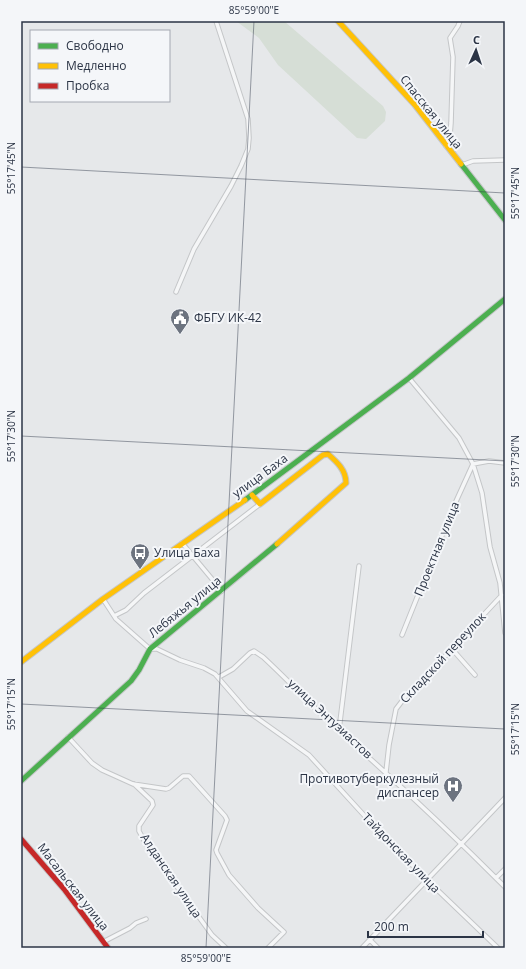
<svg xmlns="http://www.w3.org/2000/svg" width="526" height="969" viewBox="0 0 526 969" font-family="'Open Sans',sans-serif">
  <rect width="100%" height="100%" fill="#e6e8ea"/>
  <!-- green -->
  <path fill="#d6ded6" d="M236 21H284L383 106 386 112 385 121 366 139 357 138 278 65 259 38Z"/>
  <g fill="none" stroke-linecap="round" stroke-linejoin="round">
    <defs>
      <path id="street" d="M446 146 450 135 451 123 453 57 450 38 458 26 460 21
        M462 165 473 161 505 160
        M176 292 194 249 231 186 241 166 248 149 249 138 248 119 216 21
        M409 378 459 438 473 464 482 493 490 547 500 583 505 633
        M182 543 222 591
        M103 599 116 619 150 649H157L180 660 204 668 215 674 247 711 309 755 372 824 427 880 498 948
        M114 616 126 610 144 593 260 504
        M402 635 453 508 473 464 489 461 505 463
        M452 649 475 675
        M219 677 233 669 250 653 254 651 263 657C289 681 313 707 339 731 396 781 451 833 505 887
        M339 730 359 566
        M68 737 92 763 102 770 133 784 166 789 169 788 183 776H189L225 816 227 820 216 850 217 853 229 875 258 908 284 932 268 948
        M386 772 389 745 396 709 409 692 435 667 502 595
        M134 784 152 801 153 805 139 826V831L146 844 212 935 226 948
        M496 878 505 869
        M370 940 378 948
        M103 942 130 928 136 923 146 919
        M362 948 505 798"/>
      <path id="fast" d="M461 164 505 220
        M245 500 409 378 505 299
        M21 781 131 681 139 670 150 649 277 544"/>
      <path id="slow" d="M338 21 415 105 461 164
        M252 495 260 504 323 455 328 454C337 462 346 470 346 483L277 544
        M21 662 103 599 245 500"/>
      <path id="jam" d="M21 839 64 889 108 948"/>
    </defs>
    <!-- street casing -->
    <use href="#street" stroke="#c4c6c8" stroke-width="5.5"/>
    <!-- fast casing -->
    <use href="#fast" stroke="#c4c6c8" stroke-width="7"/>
    <!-- slow casing -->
    <use href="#slow" stroke="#c4c6c8" stroke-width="7"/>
    <!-- jam casing -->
    <use href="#jam" stroke="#c4c6c8" stroke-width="7"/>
    <!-- street -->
    <use href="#street" stroke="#f5f6f7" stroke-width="3.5"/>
    <!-- fast -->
    <use href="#fast" stroke="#4caf50" stroke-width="5"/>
    <!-- slow -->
    <use href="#slow" stroke="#ffc107" stroke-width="5"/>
    <!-- jam -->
    <use href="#jam" stroke="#c62828" stroke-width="5"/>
  </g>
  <!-- ticks -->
  <path fill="none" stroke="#2b3445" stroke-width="1" stroke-opacity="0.45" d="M21 167 505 193M21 436 505 461M21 704 505 729M206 948 254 21"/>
  <!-- icons -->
  <defs>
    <symbol id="civic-pin" viewBox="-11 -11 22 30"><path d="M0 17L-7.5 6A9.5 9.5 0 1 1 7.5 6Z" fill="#6c737f" stroke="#f4f6f9"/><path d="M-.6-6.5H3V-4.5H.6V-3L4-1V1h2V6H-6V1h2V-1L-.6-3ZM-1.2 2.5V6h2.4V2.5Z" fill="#fff"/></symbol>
    <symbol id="bus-pin" viewBox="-11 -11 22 30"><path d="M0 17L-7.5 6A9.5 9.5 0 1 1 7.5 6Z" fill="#6c737f" stroke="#f4f6f9"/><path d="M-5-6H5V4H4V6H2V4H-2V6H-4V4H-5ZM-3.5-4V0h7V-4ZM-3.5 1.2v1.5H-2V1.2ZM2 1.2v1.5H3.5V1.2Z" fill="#fff"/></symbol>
    <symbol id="hospital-pin" viewBox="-11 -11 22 30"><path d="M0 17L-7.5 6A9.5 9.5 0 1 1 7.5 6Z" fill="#6c737f" stroke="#f4f6f9"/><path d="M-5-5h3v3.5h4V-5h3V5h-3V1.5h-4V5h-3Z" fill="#fff"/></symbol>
  </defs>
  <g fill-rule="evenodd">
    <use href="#civic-pin" x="169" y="307" width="22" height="30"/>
    <use href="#bus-pin" x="129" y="542" width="22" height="30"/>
    <use href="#hospital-pin" x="442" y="775" width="22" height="30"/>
  </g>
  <g text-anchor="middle" stroke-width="4" stroke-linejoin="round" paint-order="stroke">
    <!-- street labels -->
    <g font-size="12" fill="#2b3445" stroke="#f4f6f9">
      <text transform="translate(431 112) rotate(51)" y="4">Спасская улица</text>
      <text transform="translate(260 476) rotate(-36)" y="4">улица Баха</text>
      <text transform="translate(437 549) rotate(-68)" y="4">Проектная улица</text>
      <text transform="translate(185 607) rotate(-39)" y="4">Лебяжья улица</text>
      <text transform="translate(443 658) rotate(-47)" y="4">Складской переулок</text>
      <text transform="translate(330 719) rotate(43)" y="4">улица Энтузиастов</text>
      <text transform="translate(401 853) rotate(46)" y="4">Тайдонская улица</text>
      <text transform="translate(171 876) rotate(56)" y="4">Алданская улица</text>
      <text transform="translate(73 887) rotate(52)" y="4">Масальская улица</text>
    </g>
    <!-- poi labels -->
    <g font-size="12" fill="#2b3445" stroke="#f4f6f9" text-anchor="start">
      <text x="194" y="322">ФБГУ ИК-42</text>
      <text x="154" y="557">Улица Баха</text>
      <text x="439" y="783" text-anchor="end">Противотуберкулезный<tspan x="439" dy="14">диспансер</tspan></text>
    </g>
  </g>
  <!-- border -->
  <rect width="526" height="969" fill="none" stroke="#f4f6f9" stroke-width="44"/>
  <!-- legend -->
  <rect x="30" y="30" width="140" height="72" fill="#f4f6f9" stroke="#a4a8b1"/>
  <rect x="38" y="43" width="20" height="6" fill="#4caf50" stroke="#a4a8b1"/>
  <text x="66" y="50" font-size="12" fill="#2b3445">Свободно</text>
  <rect x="38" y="63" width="20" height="6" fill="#ffc107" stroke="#a4a8b1"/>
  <text x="66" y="70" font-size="12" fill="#2b3445">Медленно</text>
  <rect x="38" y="83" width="20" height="6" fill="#c62828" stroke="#a4a8b1"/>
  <text x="66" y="90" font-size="12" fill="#2b3445">Пробка</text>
  <!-- north arrow -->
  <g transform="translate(476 50) rotate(3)" stroke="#f4f6f9" stroke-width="3" paint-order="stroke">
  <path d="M0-3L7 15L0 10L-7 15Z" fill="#2b3445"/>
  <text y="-6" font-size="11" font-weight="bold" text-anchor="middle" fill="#2b3445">С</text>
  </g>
  <!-- scale -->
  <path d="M368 931v6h115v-6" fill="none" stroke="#2b3445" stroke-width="2"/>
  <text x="374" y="931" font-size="12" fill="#2b3445" stroke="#f4f6f9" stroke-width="3" paint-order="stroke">200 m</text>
  <rect x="22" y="22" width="482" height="925" fill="none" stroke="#2b3445" stroke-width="1.5"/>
  <g font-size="10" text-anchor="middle" fill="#2b3445">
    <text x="254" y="14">85°59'00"E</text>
    <text transform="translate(11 168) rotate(-90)" y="4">55°17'45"N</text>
    <text transform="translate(515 193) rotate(-90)" y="4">55°17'45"N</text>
    <text transform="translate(11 436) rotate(-90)" y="4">55°17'30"N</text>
    <text transform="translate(515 461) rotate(-90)" y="4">55°17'30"N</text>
    <text transform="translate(11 704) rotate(-90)" y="4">55°17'15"N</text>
    <text transform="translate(515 729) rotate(-90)" y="4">55°17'15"N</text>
    <text x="206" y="962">85°59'00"E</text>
  </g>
</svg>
